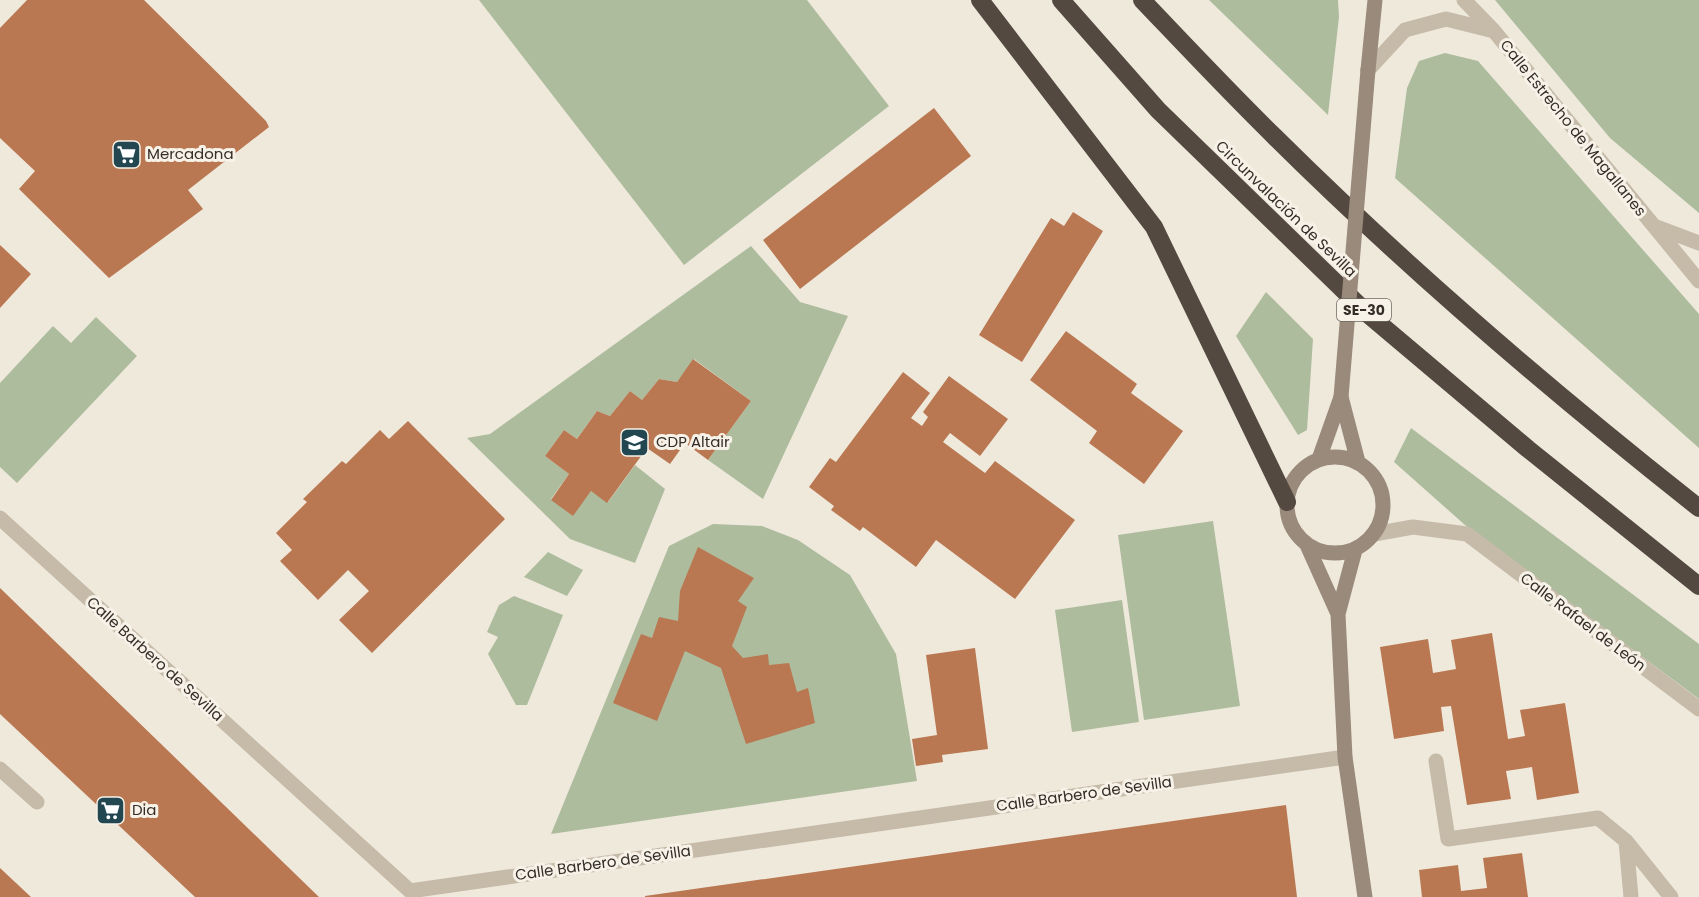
<svg xmlns="http://www.w3.org/2000/svg" width="1699" height="897" viewBox="0 0 1699 897" font-family="Poppins,sans-serif">
  <rect width="100%" height="100%" fill="#efe9dc"/>
  <!-- green -->
  <path fill="#aebc9e" d="M479 0H807L889 106 684 265Z
    M1209 0H1338L1339 17 1328 115Z
    M1495 0H1699V213L1610 138Z
    M1445 53 1478 61 1699 314V448L1395 178 1407 88 1419 61Z
    M751 246 800 302 848 316 763 499 708 460 751 401 694 359 677 382 659 379 642 400 630 391 610 416 597 411 577 439 564 430 545 456 569 474 551 499 572 515 591 491 608 502 635 465 665 489 635 563 570 539 467 438 490 434Z
    M1266 292 1313 339 1307 430 1298 435 1236 336Z
    M96 317 137 356 17 483 0 467V383L53 326 71 343Z
    M1411 428 1699 644V699L1465 525 1394 462Z
    M1213 521 1240 706 1144 720 1118 535Z
    M713 524 762 526 798 540 850 575 896 654 917 781 551 834 669 546Z
    M548 552 583 570 567 596 524 577Z
    M514 596 563 615 527 705H516L488 654 498 637 487 632 499 605Z
    M1122 600 1139 722 1072 732 1055 610Z"/>
  <!-- building -->
  <path fill="#b97851" d="M27 0H144L266 121 269 127 188 190 203 209 109 278 19 189 35 171 0 138V28Z
    M934 108 971 156 800 289 763 240Z
    M1073 212 1103 231 1022 362 979 335 1051 218 1064 226Z
    M0 245 31 274 0 308Z
    M1066 331 1137 384 1131 393 1183 431 1144 484 1089 443 1097 431 1030 380Z
    M693 359 751 401 708 460 685 443 670 464 647 448 607 503 591 491 573 516 551 500 569 474 545 456 564 430 577 439 597 411 610 416 630 391 642 400 659 379 677 382Z
    M903 372 930 393 911 418 922 426 928 417 923 412 949 376 1008 419 980 456 950 433 943 442 985 473 995 461 1075 520 1015 599 936 540 916 567 863 527 860 531 831 510 834 506 809 487 830 458 836 462Z
    M408 421 505 519 372 653 339 620 369 591 348 570 318 600 280 561 292 550 276 533 307 502 303 499 342 461 346 464 380 430 389 439Z
    M698 547 754 578 738 601 747 607 732 646 743 658 768 654 769 665 789 663 797 692 808 688 815 723 746 744 721 668 685 651 657 721 613 703 641 634 652 638 659 617 678 621 680 591Z
    M0 588 319 897H195L0 714Z
    M1492 633 1508 739 1525 736 1520 710 1565 703 1579 793 1537 800 1532 767 1506 771 1511 799 1467 805 1451 706 1441 707 1444 731 1394 739 1380 647 1428 639 1433 673 1456 669 1451 640Z
    M975 648 988 749 942 755 943 762 916 766 912 739 937 735 926 655Z
    M1286 805 1297 897H645V896Z
    M1522 853 1528 897H1422L1419 870 1458 865 1461 891 1487 888 1483 858Z
    M0 868 31 897H0Z"/>
  <g fill="none" stroke-linecap="round" stroke-linejoin="round">
    <!-- street -->
    <path stroke="#c6baa9" stroke-width="15" d="M1464 0 1494 31 1699 281
      M1368 70 1405 30 1446 19 1494 31
      M1654 226 1699 243
      M0 518 410 891 1345 757
      M1374 534 1413 527 1467 534 1699 709
      M1436 761 1448 839 1598 818 1626 841 1671 897
      M0 769 37 802
      M1626 841 1631 897"/>
    <!-- secondary -->
    <path stroke="#998a7b" stroke-width="15" d="M1368 70 1375 0
      M1341 397 1358 462
      M1287 505a48 48 0 1 1 96 0a48 48 0 1 1-96 0Z
      M1319 459 1341 397
      M1307 545 1338 614
      M1355 550 1338 614 1345 757 1365 897"/>
    <!-- highway -->
    <path stroke="#544940" stroke-width="18" d="M980 0 1154 227 1287 502
      M1061 0 1158 110 1369 315 1528 449 1699 586
      M1142 0C1186 46 1230 93 1275 137 1409 270 1552 392 1699 508"/>
    <!-- secondary-bridge -->
    <path stroke="#998a7b" stroke-width="15" d="M1341 397 1368 70"/>
  </g>
  <!-- icons -->
  <defs>
    <symbol id="supermarket-square" viewBox="-11 -11 22 22"><rect x="-9" y="-9" width="18" height="18" rx="4" fill="#224751" stroke="#f7f2e8"/><path d="M-6-5.5h2.5l.6 2H6L4.5 2H-2.5L-4.4-4H-6ZM-1.5 3.2a1.3 1.3 0 1 0 .1 0ZM3 3.2a1.3 1.3 0 1 0 .1 0Z" fill="#fff"/></symbol>
    <symbol id="school-square" viewBox="-11 -11 22 22"><rect x="-9" y="-9" width="18" height="18" rx="4" fill="#224751" stroke="#f7f2e8"/><path d="M0-5L7-2L0 1L-7-2ZM-4 1L0 2.5L4 1V4Q0 6-4 4Z" fill="#fff"/></symbol>
  </defs>
  <g fill-rule="evenodd">
    <use href="#supermarket-square" x="110" y="138" width="33" height="33"/>
    <use href="#school-square" x="618" y="426" width="33" height="33"/>
    <use href="#supermarket-square" x="94" y="794" width="33" height="33"/>
  </g>
  <g text-anchor="middle" stroke-width="6" stroke-linejoin="round" paint-order="stroke">
    <!-- shield labels -->
    <rect fill="#f7f2e8" stroke="#6e6862" stroke-width="1.5" x="1337" y="299" width="54" height="22" rx="4.5"/>
    <g font-size="14" font-weight="bold" fill="#342d28">
      <text x="1364" y="315">SE-30</text>
    </g>
    <!-- street labels -->
    <g font-size="15" fill="#342d28" stroke="#f7f2e8">
      <text transform="translate(1573 128) rotate(51)" y="5">Calle Estrecho de Magallanes</text>
      <text transform="translate(1286 209) rotate(44)" y="5">Circunvalación de Sevilla</text>
      <text transform="translate(1583 622) rotate(37)" y="5">Calle Rafael de León</text>
      <text transform="translate(155 659) rotate(42)" y="5">Calle Barbero de Sevilla</text>
      <text transform="translate(1084 794) rotate(-8)" y="5">Calle Barbero de Sevilla</text>
      <text transform="translate(603 863) rotate(-8)" y="5">Calle Barbero de Sevilla</text>
    </g>
    <!-- poi labels -->
    <g font-size="15" fill="#342d28" stroke="#f7f2e8" text-anchor="start">
      <text x="147" y="159">Mercadona</text>
      <text x="656" y="447">CDP Altair</text>
      <text x="132" y="815">Dia</text>
    </g>
  </g>
</svg>
